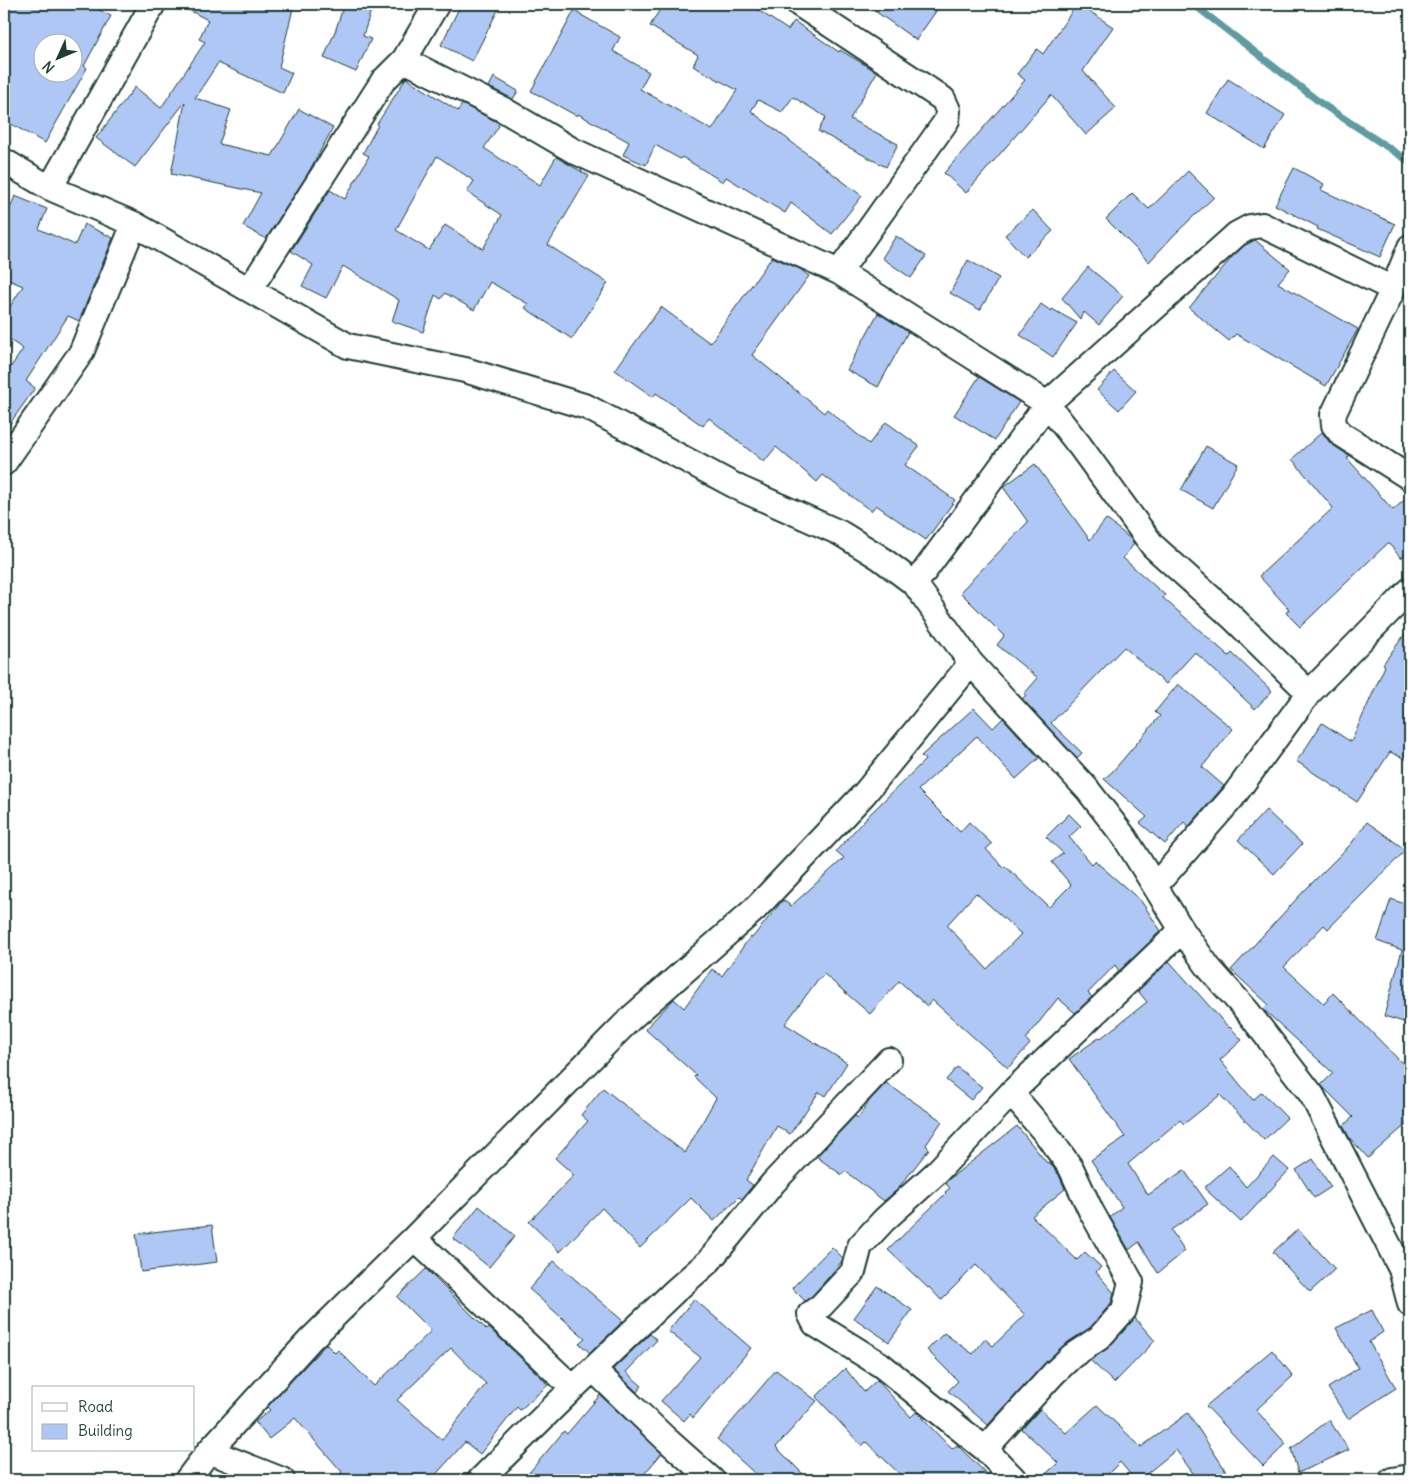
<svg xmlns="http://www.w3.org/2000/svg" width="1414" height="1484" viewBox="0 0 1414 1484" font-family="Delius,sans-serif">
  <rect width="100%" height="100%" fill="#fff"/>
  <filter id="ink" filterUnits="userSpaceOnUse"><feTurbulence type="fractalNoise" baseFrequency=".02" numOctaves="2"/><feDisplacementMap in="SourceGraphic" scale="10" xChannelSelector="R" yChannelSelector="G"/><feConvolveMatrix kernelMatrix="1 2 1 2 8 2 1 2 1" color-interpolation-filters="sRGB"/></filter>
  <g filter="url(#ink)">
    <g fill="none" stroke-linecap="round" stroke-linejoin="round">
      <!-- stream -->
      <path stroke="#609ba2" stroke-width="7" d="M1193 4 1322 104 1410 162"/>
    </g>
    <!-- building -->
    <path fill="#aec7f5" stroke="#1f3d34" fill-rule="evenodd" d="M12 4H88L111 16 84 66 87 68 45 143 4 120V14ZM42 42H72V72H42Z
      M177 4H294L279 67 292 73 283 93 218 63 195 98 231 110 219 144 272 156 299 109 333 128 307 175 266 239 243 226 261 193 171 174 185 102 135 167 96 138 135 87 161 108 205 42 199 39 208 20Z
      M344 4H373L363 36 371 39 356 72 324 58 336 29Z
      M461 4H501L472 61 441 45Z
      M663 4H749L788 30 794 21 839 52 840 50 877 72 850 119 898 144 886 167 818 131 826 117 793 97 782 112 758 100 751 111 862 196 832 234 791 203 785 213 726 177 723 182 682 157 680 159 655 145 646 165 623 155 629 142 578 114 577 116 531 91 574 11 620 37 613 51 649 72 640 89 712 130 737 90 693 66 698 55 650 26Z
      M865 4H941L916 40Z
      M1077 4H1079L1113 27 1083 71 1116 108 1086 135 1051 95 966 193 944 173 1025 80 1017 74 1037 49 1043 54Z
      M494 77 518 91 513 99 489 87Z
      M406 78 458 111 462 104 499 123 498 125 499 126 484 148 540 185 556 157 589 176 548 245 608 283 572 339 525 308 528 304 490 282 474 310 445 293 441 299 435 295 423 332 392 321 399 300 343 266 326 298 302 286 313 265 291 251 330 190 345 199 369 156 363 153 378 125 377 124ZM437 156 474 181 467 192 502 215 483 249 445 225 429 250 396 230Z
      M1228 79 1285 115 1264 149 1207 113Z
      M1294 168 1324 184 1321 190 1395 224 1380 257 1317 229 1318 227 1275 205Z
      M1188 171 1214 197 1175 234 1149 262 1106 219 1132 193 1149 209Z
      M15 196 47 209 39 229 75 245 84 224 113 238 79 321 68 316 26 381 35 388 4 432V377L23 349 4 336V316L23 286 4 278V224Z
      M1033 210 1053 231 1025 257 1005 235Z
      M896 236 926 256 911 278 882 258Z
      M1255 240 1290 269 1278 283 1358 329 1326 386 1236 334 1229 341 1189 308 1233 256 1245 245Z
      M772 257 800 269 809 276 752 355 824 413 827 409 869 444 886 422 919 446 905 465 955 500 926 540 876 505 871 511 823 475 817 482 776 447 764 462 709 418 703 426 656 393 653 397 615 370 661 307 710 343Z
      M968 260 999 278 980 310 950 293Z
      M1088 267 1123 296 1099 325 1084 312 1080 319 1062 298Z
      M1041 304 1051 311 1052 309 1077 323 1053 357 1020 335Z
      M878 313 908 332 878 387 847 370Z
      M1114 371 1136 391 1119 410 1097 390Z
      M979 377 1019 402 995 440 954 415Z
      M1322 432 1330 443 1345 453 1349 457 1347 458 1393 510 1410 495V550L1401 558 1388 543 1300 627 1286 613 1289 609 1259 576 1333 508 1292 459Z
      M1206 446 1238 464 1213 508 1181 490Z
      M1035 464 1090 540 1106 519 1131 539 1134 544 1123 558 1165 595 1163 598 1229 656 1232 653 1272 691 1255 709 1195 652 1166 684 1124 647 1051 723 1082 753 1077 758 1022 699 1026 695 1024 694 1038 678 997 645 1004 636 960 592 1028 522 1003 487Z
      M1410 627V761L1390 752 1357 802 1296 761 1302 754 1322 723 1351 742 1385 666 1383 664Z
      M1178 684 1233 729 1202 767 1224 786 1189 826 1184 822 1165 844 1140 823 1147 817 1104 779 1113 771 1160 716 1155 712Z
      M974 708 993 728 1003 718 1039 758 1016 779 977 736 918 790 960 832 969 822 992 844 986 849 1004 868 1005 866 1049 907 1071 885 1052 862 1063 853 1046 837 1069 814 1081 826 1069 837 1092 864 1095 861 1141 901 1161 931 1150 940 1151 941 1119 971 1115 965 1088 993 1092 997 1075 1013 1058 998 1026 1039 1030 1044 1008 1068 932 1000 927 1006 899 981 870 1014 824 974 820 979 819 978 785 1024 847 1063 826 1096 819 1092 790 1134 777 1126 746 1180 753 1185 742 1199 739 1197 714 1221 691 1198 640 1248 602 1208 560 1252 529 1222 574 1175 555 1158 588 1121 581 1115 603 1088 685 1153 716 1098 694 1077 696 1075 645 1029 674 999 684 1008 712 969 722 976 750 937 752 938 783 900 791 906 844 858 836 851 866 818 925 760 921 756ZM976 893 1021 934 987 969 947 925Z
      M1266 810 1302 844 1274 874 1238 840Z
      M1367 822 1406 850 1328 929 1324 925 1284 967 1324 1004 1333 993 1410 1071V1121L1368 1158 1349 1137 1343 1126 1353 1117 1321 1085 1333 1073 1263 1009 1268 1004 1231 970 1303 892 1351 844Z
      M1391 899 1410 906V1024L1384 1016 1402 950 1377 941Z
      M1169 961 1229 1028 1230 1027 1242 1040 1220 1060 1253 1100 1262 1092 1287 1118 1264 1140 1220 1095 1184 1124 1180 1120 1128 1164 1148 1195 1184 1170 1208 1204 1171 1230 1185 1251 1158 1273 1139 1242 1129 1250 1110 1217 1122 1207 1091 1160 1125 1137 1069 1059 1100 1037 1101 1038 1147 1002 1138 991Z
      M957 1067 982 1087 971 1100 946 1080Z
      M886 1083 942 1121 926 1145 929 1149 897 1190 884 1201 845 1171 842 1175 818 1158V1155L855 1116 858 1118 870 1100Z
      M1017 1126 1047 1163 1049 1162 1059 1175 1065 1189 1032 1216 1077 1260 1085 1252 1101 1267 1096 1272 1114 1293 1111 1303 1090 1328 1064 1345 1045 1363 988 1425 948 1391 958 1381 927 1350 944 1333 973 1354 985 1339 993 1346 1025 1315 976 1265 941 1300 929 1287 928 1288 888 1250 946 1193 945 1192 950 1188 945 1183 948 1180Z
      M1274 1157 1289 1170 1241 1222 1204 1188 1229 1166 1246 1187Z
      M1313 1159 1331 1187 1314 1198 1296 1170Z
      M479 1206 515 1236 489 1267 453 1238Z
      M212 1225 217 1262 141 1272 136 1234Z
      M1298 1229 1335 1269 1310 1292 1273 1252Z
      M832 1247 843 1258 842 1261 827 1279 812 1296 805 1301 792 1288Z
      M554 1261 623 1321 590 1353 579 1343 585 1338 529 1289Z
      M426 1269 487 1330 489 1328 539 1375 548 1385 520 1410 517 1407 480 1454 465 1442 431 1480H334L342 1472 295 1418 269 1439 255 1422 270 1410 267 1407 326 1344 335 1353 338 1350 374 1386 431 1331 397 1297ZM451 1348 486 1384 442 1440 397 1400Z
      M877 1286 912 1310 889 1342 854 1318Z
      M694 1299 751 1348 693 1418 690 1414 684 1421 661 1401 700 1357 668 1331Z
      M1372 1310 1383 1332 1369 1342 1396 1388 1348 1419 1328 1388 1358 1368 1336 1328Z
      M1135 1318 1155 1341 1114 1383 1090 1360 1109 1347Z
      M650 1334 657 1340 626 1372 642 1386 637 1392 613 1369Z
      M1272 1350 1293 1376 1256 1410 1286 1444 1263 1466 1206 1406Z
      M845 1368 864 1392 877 1380 911 1417 916 1412 952 1449 957 1445 993 1480H906L866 1442 862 1446 816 1397Z
      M776 1370 817 1401 776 1447 809 1480H762L717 1439Z
      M600 1395 662 1453 639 1480H523L564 1431 567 1434Z
      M1097 1405 1141 1447 1188 1413 1232 1480H1198L1176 1450 1139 1480H1135L1120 1462 1102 1480H1039L1058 1463 1022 1429 1040 1409 1066 1433Z
      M1329 1420 1349 1450 1298 1473 1291 1449Z"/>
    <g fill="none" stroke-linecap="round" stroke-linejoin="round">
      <defs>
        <path id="minor" d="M799 4 943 99 948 110 947 120 839 272
          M404 60 437 4
          M4 161 50 188 134 224 348 346 465 370 587 407 741 489 840 533 879 557 915 584 971 663 1087 789 1125 838 1182 930 1209 968 1248 1012 1312 1095 1401 1269 1410 1304
          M50 188 153 4
          M1410 247 1393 289 1333 415 1334 425 1341 434 1410 478
          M250 289 383 81 404 60 504 110 574 151 839 272 1035 396 1047 404 1080 446 1153 546 1232 617 1309 693
          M4 463 81 353 134 224
          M915 584 1047 404 1237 234 1250 227 1262 225 1393 289
          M1155 886 1232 798 1309 693 1410 590
          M414 1238 573 1388
          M593 1369 666 1439 712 1480
          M985 1449 1054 1373 1072 1356 1099 1338 1124 1310 1131 1282 1091 1211 1071 1168 1047 1135 1011 1093
          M209 1451 282 1480
          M187 1480 209 1451 310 1340 414 1238 631 1018 755 909 865 793 971 663
          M480 1480 573 1388 676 1290 709 1261 773 1183 889 1060
          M1015 1480 985 1449 881 1365 815 1324 810 1314 821 1306 853 1272 860 1246 884 1220 935 1174 1011 1093 1182 930
          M1392 1480 1410 1477"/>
      </defs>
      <!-- minor casing -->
      <use href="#minor" stroke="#1f3d34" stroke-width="28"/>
      <!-- minor -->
      <use href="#minor" stroke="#fff" stroke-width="24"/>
    </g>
  </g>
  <!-- margin -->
  <rect width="1414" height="1484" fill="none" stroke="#fff" stroke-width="20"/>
  <rect x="10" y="10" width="1394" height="1464" fill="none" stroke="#1f3d34" stroke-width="2" filter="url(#ink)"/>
  <!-- legend -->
  <rect x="32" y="1386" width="162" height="65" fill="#ffffff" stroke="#a5b1ae"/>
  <rect x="42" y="1403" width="25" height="8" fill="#ffffff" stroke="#a5b1ae"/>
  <text x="78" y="1412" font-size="15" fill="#1f3d34">Road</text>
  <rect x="42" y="1424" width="25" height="15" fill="#aec7f5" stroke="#a5b1ae"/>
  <text x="78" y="1436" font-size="15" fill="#1f3d34">Building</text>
  <!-- north arrow -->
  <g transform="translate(58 58) rotate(226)"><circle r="24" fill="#ffffff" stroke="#a5b1ae"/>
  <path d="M0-4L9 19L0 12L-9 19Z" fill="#1f3d34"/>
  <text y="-8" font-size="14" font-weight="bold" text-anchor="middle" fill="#1f3d34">N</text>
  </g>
</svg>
